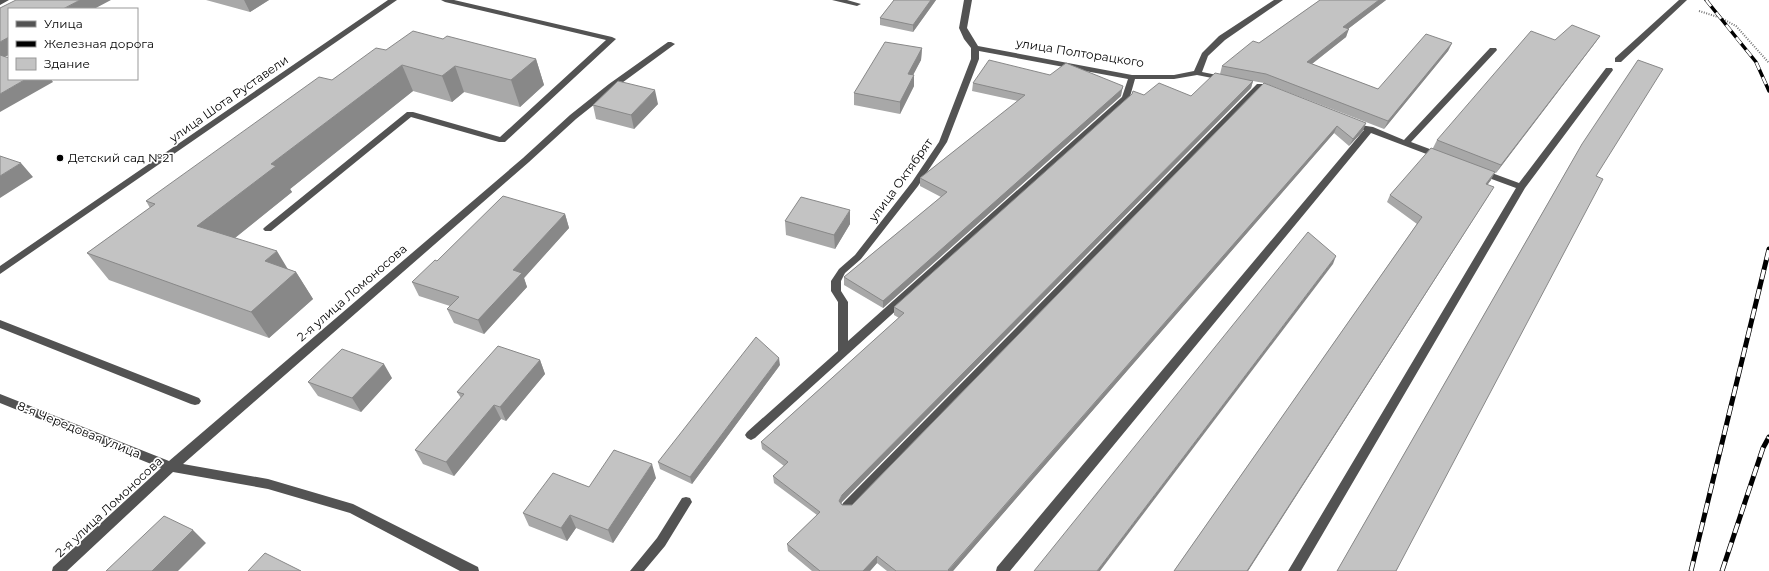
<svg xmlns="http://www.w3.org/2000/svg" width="1769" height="571" viewBox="0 0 1769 571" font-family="Montserrat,sans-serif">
  <rect width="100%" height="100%" fill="#fff"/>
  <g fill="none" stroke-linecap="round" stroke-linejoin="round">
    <!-- path -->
    <path stroke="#757575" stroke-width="2" stroke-dasharray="1 1.5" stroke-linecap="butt" d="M1699 11 1721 18 1736 26 1769 63"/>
    <!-- minor -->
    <path fill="#535353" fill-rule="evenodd" d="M0 0H9L0 5Z
      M388 0H397L0 274V266Z
      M441 0H454L612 37 616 39 505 142H499L411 117 271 231H265L263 229 265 227 407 112H413L500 137 606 40 445 2Z
      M832 0H847L861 4 857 6Z
      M964 0H972L967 28 978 46 1132 75H1174L1194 71 1202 53 1219 36 1274 0H1283L1225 40 1208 56 1202 72 1227 77V81L1197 75 1174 79H1135L1129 100 755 438 751 440 747 438 745 435 747 432 838 351V302L831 291V281L839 269 855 255 912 182 939 142 971 59V48L964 39 959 28ZM979 51 1128 79 1122 97 848 341V302L841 291V281L845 273 861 259 918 186 947 142 979 59Z
      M1679 0H1687L1621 62H1615V58Z
      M668 42H671L675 44 615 88 576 119 529 162 183 464 268 479 353 504 478 567 479 571H460L350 513 268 489 173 472 67 571H52L53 567 161 468 0 403V394L169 461 523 158 570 115 609 84Z
      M1490 48H1496L1497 50 1411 142 1443 154 1444 156 1443 158H1437L1371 133 1010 571H996L997 567 1364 130 1360 129V125L1373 127 1404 140Z
      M1606 68H1612L1613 70 1525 188 1301 571H1288L1516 188 1478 174 1477 172 1481 169 1519 183Z
      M1257 84H1263L1264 86 851 511 847 512 843 511 841 507 843 503Z
      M0 320 199 398 201 401 199 404 195 405 191 404 0 328Z
      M686 497 690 498 692 502 665 546 644 571H630L657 538 682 498Z"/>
    <defs>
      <path id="rail-far1" d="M1706 0 1756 62 1769 91"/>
      <path id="rail" d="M1691 571 1769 249
        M1722 571 1763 448 1769 437"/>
    </defs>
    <!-- rail-far1 casing -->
    <use href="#rail-far1" stroke="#000" stroke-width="3.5"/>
    <!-- rail casing -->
    <use href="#rail" stroke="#000" stroke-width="5"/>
    <!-- rail-far1 -->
    <use href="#rail-far1" stroke="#fff" stroke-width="2.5" stroke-dasharray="8" stroke-linecap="butt"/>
    <!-- rail -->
    <use href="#rail" stroke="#fff" stroke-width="3.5" stroke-dasharray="10" stroke-linecap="butt"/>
  </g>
  <!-- wall -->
  <path fill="#a8a8a8" d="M206 0H269L250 12Z
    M894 0H936L913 32 880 25V18Z
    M1320 0H1386L1348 29 1346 37 1312 64 1378 89 1452 43 1448 51 1384 129 1264 83 1253 81 1251 88 842 502 841 504 842 505H852L1264 83 1363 131 1349 146 1334 133 953 571H887L877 563 870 571H812L788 551 787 544 817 515 774 483 773 476 784 466 762 449 761 442 899 318 894 315V307L1144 95 1191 96 1220 74 1222 66 1259 43Z
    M1600 36 1595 43 1496 173 1489 170 1491 180 1487 185 1489 195 1248 571H1174L1417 224 1387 202 1390 195 1433 148 1437 140 1555 40Z
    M443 39 536 59 544 85 520 107 464 92 452 102 413 91 290 189 292 192 235 238 288 269 296 272 313 299 269 338 109 280 87 253 150 208 146 201 332 80 386 50Z
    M922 48 921 60 913 74 914 86 900 114 854 105V93Z
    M973 83 1121 94V96L883 308 844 285V277L941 197 920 186V178L1018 101 972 91Z
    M658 104 634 129 596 119 593 105Z
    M1582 144 1596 176 1396 571H1337Z
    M565 214 569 228 524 278 527 287 484 334 454 323 447 309 450 306 419 296 412 282 437 261Z
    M785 221 850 224 835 249 786 235Z
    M540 360 545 374 506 421 501 419 454 476 423 464 415 450 461 398 457 392Z
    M780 365 692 484 660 469 658 462Z
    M392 378 361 412 318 396 308 382Z
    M656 478 613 543 576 528 567 541 529 526 523 513 589 487Z"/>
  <!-- shaded-wall -->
  <path fill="#888" d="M80 0H111L94 9H63Z
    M244 0H269L250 12Z
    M931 0H936L913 32V25Z
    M1379 0H1386L1340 35 1343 27Z
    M1349 29 1346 37 1304 70 1307 62Z
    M1600 36 1595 43 1496 173 1501 165Z
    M9 37V55L0 59V42Z
    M1452 43 1448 51 1384 129 1388 121Z
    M922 48 921 60 908 85V74Z
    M536 59 544 85 520 107 511 80Z
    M402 65 413 91 290 189 292 192 216 253 197 226 271 164Z
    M455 66 464 92 452 102 442 76Z
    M914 75V86L900 114V102Z
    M26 79H51L53 82 0 112V94Z
    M1253 81 1251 88 842 502 840 508 839 501 842 495Z
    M1123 86 1121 96 883 308V301Z
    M655 90 658 104 634 129 631 115Z
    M1366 123 1363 131 1349 146 1353 139Z
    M1337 126 1334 133 953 571H948Z
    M21 163 33 177 0 198V176Z
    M1495 172 1491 180 1482 192 1486 184Z
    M1494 187 1248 571H1247Z
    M850 210V224L835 249 834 235Z
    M565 214 569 228 524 278 527 287 484 334 478 320 513 270Z
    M277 251 292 276 296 272 313 299 269 338 251 312 265 261Z
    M1336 256 1333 264 1100 571H1097Z
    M779 358 780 365 692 484 690 477Z
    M540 360 545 374 506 421 500 407Z
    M384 364 392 378 361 412 352 398Z
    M494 405 501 419 454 476 446 462Z
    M652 464 656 478 613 543 608 530Z
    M570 515 576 528 567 541 561 528Z
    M193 530 206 543 178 571H152Z
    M877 556V563L870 571H863Z"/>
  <!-- building -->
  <path fill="#c3c3c3" stroke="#888" d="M16 0H80L63 9H9V37L0 42V8Z
    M894 0H931L913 25 880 18Z
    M1320 0H1379L1343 27 1349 29 1307 62 1378 89 1426 34 1452 43 1388 121 1266 74 1222 66 1253 41 1259 43Z
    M1572 25 1600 36 1501 165 1437 140 1531 31 1555 40Z
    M413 31 443 39 447 36 536 59 511 80 455 66 442 76 402 65 271 164 276 166 197 226 277 251 265 261 296 272 251 312 87 253 155 204 146 201 319 77 332 80 376 48 386 50Z
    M885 42 922 48 908 74 914 75 900 102 854 93Z
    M0 55 9 58V79H26L0 94Z
    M989 60 1050 75 1066 63 1123 86 1122 89 883 301 844 277 947 192 920 178 1025 95 973 83Z
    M1638 60 1663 69 1596 176 1603 179 1396 571H1337L1582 144Z
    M1215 73 1253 81 842 495 839 501 842 505H852L1264 83 1366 123 1353 139 1337 126 948 570 949 571H896L877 556 863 571H820L787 544 820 512 773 476 788 462 761 442 904 313 894 307 1132 94 1133 91 1144 95 1159 83 1191 96Z
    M618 81 655 90 631 115 593 105Z
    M1431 148 1495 172 1486 184 1494 187 1247 571H1174L1422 217 1390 195Z
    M0 156 21 163 0 176Z
    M503 196 565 214 513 270 522 273 478 320 447 309 459 297 412 282 435 260 437 261Z
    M801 197 850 210 834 235 785 221Z
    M1308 232 1336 256 1097 571H1034Z
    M756 337 779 358 690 477 658 462Z
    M498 346 540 360 500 407 494 405 446 462 415 450 464 394 457 392Z
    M342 349 384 364 352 398 308 382Z
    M614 450 652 464 608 530 570 515 561 528 523 513 553 473 589 487Z
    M164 516 193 530 152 571H106Z
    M265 553 301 571H248Z"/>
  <!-- markers -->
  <circle fill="#000" stroke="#fff" stroke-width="1.5" cx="60" cy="158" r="4"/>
  <g text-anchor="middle" stroke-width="3.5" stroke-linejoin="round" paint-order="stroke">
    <!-- street labels -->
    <g font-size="12" fill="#000" stroke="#fff">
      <text transform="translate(1080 53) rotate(9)" y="4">улица Полторацкого</text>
      <text transform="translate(229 99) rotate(-35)" y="4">улица Шота Руставели</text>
      <text transform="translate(901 180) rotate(-54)" y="4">улица Октябрят</text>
      <text transform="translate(352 293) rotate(-41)" y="4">2-я улица Ломоносова</text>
      <text transform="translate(79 430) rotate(22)" y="4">8-я Чередовая улица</text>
      <text transform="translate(109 507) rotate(-43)" y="4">2-я улица Ломоносова</text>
    </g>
    <!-- poi labels -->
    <g font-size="12" fill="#000" stroke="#fff" text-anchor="start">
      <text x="68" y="162">Детский сад №21</text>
    </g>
  </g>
  <!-- legend -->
  <rect x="8" y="8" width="130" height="72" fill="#ffffff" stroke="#999999"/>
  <rect x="16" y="21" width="20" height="6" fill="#535353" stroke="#999999"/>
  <text x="44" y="28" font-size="12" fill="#000000">Улица</text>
  <rect x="16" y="41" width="20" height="6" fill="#000000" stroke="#999999"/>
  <text x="44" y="48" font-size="12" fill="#000000">Железная дорога</text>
  <rect x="16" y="58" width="20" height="12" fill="#c3c3c3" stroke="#999999"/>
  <text x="44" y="68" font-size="12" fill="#000000">Здание</text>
</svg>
